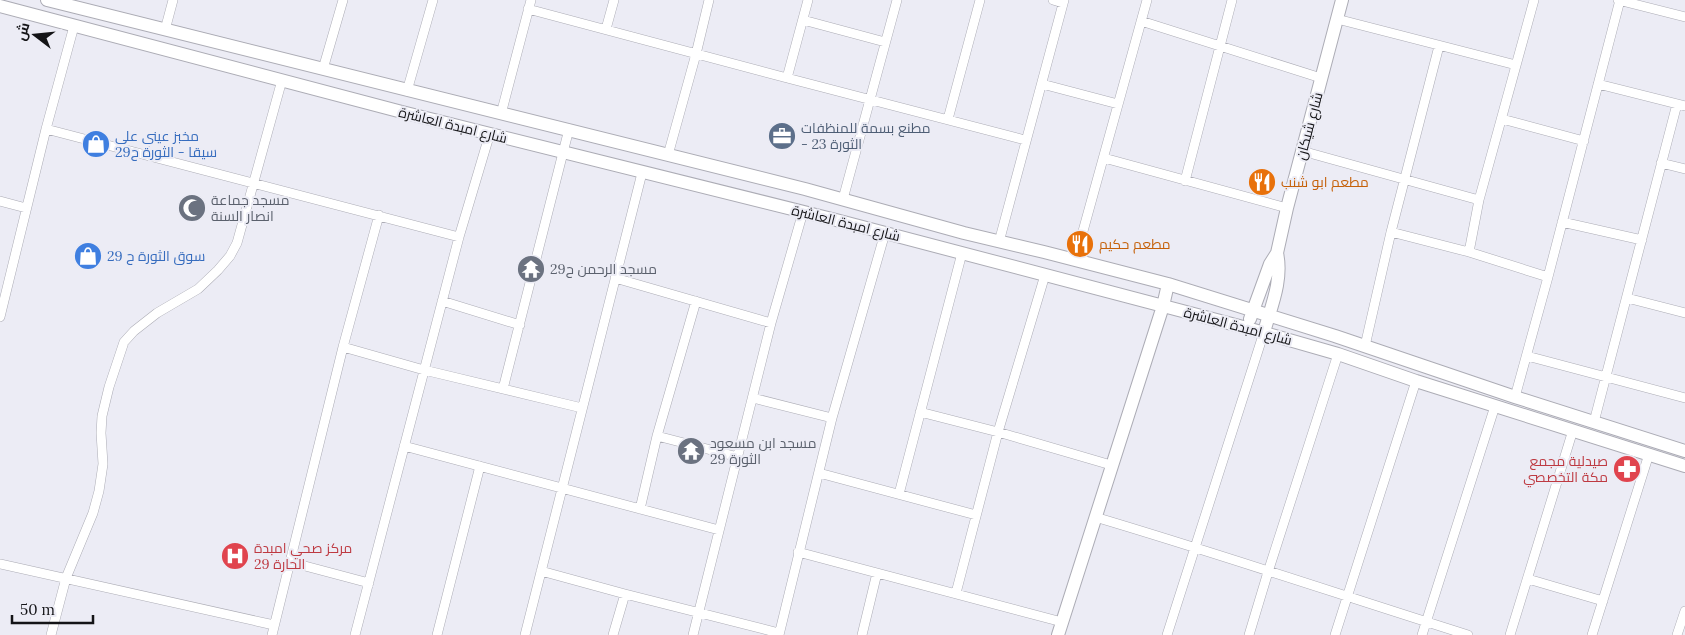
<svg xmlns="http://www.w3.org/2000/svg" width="1685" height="635" viewBox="0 0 1685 635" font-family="Lora,Cairo,serif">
  <rect width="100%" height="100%" fill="#ececf5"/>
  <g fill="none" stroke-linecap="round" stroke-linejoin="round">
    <defs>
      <path id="street" d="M1053 0 1063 3
        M1618 0 1685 17
        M528 9 787 78 808 0
        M1337 19 1516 65
        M803 20 885 42
        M1141 21 1321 78
        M606 29 614 0
        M165 30 173 0
        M323 69 343 0
        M787 78 1025 140
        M1042 84 1118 104
        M1598 84 1685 106
        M407 91 433 0
        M501 114 531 0
        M948 119 980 0
        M1502 119 1584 141
        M46 129 459 237
        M1302 151 1479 200
        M668 155 696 54 709 0
        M1104 158 1287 208
        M1661 163 1685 169
        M1185 181 1232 0
        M843 199 897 0
        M0 201 26 208
        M1562 222 1642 240
        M1391 232 1469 252 1548 277
        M999 242 1064 0
        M1469 252 1479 200 1534 0
        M1075 260 1147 0
        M615 278 771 323
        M1627 298 1685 313
        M442 301 520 325
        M0 317 46 129 74 26
        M1365 346 1391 232 1439 46
        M343 347 424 370 582 408
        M1527 356 1685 398
        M503 389 569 129
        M1515 397 1548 277 1620 0
        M753 398 832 418
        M920 412 998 432 1111 465
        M1594 422 1677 104
        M657 436 738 457
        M404 446 719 530
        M819 473 976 515
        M899 494 962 253
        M640 509 657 436 696 301
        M1095 517C1220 554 1344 596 1468 635
        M798 552 1062 622
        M290 562 369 583
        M0 564 274 625
        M541 571 625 594 779 633
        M1528 579 1603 601
        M956 593 998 432 1045 275
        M51 635 66 578 93 513 99 491 103 464 101 433 102 416 109 387 124 342 134 331 157 313 198 289 218 270 230 256 237 243 282 80
        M272 635 343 347 379 215
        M355 635 459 237 490 133
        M437 635 480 466
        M525 635 642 173
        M613 635 625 594
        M693 635 771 323 803 212
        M779 635 832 418 885 233
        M862 635 877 573
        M1167 635 1264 332
        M1249 635 1268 572 1338 354
        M1335 635 1416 381
        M1422 635 1495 406
        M1510 635 1573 430
        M1592 635 1649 454
        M1677 635 1685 611"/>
      <path id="secondary" d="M47 0 805 189 964 233 1044 252 1168 284 1335 336 1515 397 1685 451
        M0 6 402 112 836 220 1247 328 1338 354 1416 381 1685 466
        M1250 319 1270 264 1277 253 1287 208 1342 0
        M1264 332C1271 307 1283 280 1277 253
        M1058 635 1163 306 1168 284"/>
    </defs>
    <!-- street casing -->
    <use href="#street" stroke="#acacb5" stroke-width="10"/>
    <!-- secondary casing -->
    <use href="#secondary" stroke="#acacb5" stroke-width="14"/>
    <!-- street -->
    <use href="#street" stroke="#fff" stroke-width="9"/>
    <!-- secondary -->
    <use href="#secondary" stroke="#fff" stroke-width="12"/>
  </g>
  <!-- icons -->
  <defs>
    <symbol id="office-disc" viewBox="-11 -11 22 22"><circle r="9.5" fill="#5c6f8a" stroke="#ececf5"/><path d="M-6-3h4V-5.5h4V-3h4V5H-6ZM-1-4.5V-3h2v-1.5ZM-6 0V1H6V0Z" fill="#fff"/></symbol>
    <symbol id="shop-disc" viewBox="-11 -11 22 22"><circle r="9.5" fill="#3f7fe0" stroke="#ececf5"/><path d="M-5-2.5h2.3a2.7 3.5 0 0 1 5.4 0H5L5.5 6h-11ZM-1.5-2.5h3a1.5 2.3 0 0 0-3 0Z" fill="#fff"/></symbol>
    <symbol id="restaurant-disc" viewBox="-11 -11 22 22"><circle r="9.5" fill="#e8710a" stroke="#ececf5"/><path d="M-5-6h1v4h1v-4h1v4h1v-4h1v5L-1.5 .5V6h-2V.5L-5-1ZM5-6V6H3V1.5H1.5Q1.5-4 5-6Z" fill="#fff"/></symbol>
    <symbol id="mosque-disc" viewBox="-11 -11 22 22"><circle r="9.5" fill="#6b7280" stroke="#ececf5"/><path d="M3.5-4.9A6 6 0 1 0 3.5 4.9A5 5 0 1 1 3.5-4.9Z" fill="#fff"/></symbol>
    <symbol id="temple-disc" viewBox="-11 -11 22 22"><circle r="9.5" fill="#6b7280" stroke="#ececf5"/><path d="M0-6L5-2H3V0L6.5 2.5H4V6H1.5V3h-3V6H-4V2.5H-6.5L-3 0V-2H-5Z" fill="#fff"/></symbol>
    <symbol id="pharmacy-disc" viewBox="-11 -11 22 22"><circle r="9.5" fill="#e0444e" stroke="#ececf5"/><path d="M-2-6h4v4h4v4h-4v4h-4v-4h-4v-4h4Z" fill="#fff"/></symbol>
    <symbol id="hospital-disc" viewBox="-11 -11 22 22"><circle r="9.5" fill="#e0444e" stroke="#ececf5"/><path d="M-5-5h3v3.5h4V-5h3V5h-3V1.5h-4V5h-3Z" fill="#fff"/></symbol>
  </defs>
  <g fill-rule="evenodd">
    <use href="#office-disc" x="766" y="120" width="32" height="32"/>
    <use href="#shop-disc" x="80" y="128" width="32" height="32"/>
    <use href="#restaurant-disc" x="1246" y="166" width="32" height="32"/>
    <use href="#mosque-disc" x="176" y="192" width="32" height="32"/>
    <use href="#restaurant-disc" x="1064" y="228" width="32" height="32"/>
    <use href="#shop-disc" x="72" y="240" width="32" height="32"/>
    <use href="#temple-disc" x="515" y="253" width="32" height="32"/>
    <use href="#temple-disc" x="675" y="435" width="32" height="32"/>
    <use href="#pharmacy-disc" x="1611" y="453" width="32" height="32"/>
    <use href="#hospital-disc" x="219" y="540" width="32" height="32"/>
  </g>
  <g text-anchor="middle" stroke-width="4" stroke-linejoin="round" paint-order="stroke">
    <!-- street labels -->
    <g font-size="14" fill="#141417" stroke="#ececf5">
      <text transform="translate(453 125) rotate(14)" y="5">شارع امبدة العاشرة</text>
      <text transform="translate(1309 126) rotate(-75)" y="5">شارع شيكان</text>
      <text transform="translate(846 223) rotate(14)" y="5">شارع امبدة العاشرة</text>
      <text transform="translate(1238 326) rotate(15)" y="5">شارع امبدة العاشرة</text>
    </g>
    <!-- service labels -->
    <g font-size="14" fill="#4e5e75" stroke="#ececf5" text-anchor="start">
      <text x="801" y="133">مطنع بسمة للمنظفات<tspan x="801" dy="16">- الثورة 23</tspan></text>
    </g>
    <!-- shop labels -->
    <g font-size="14" fill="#366cbe" stroke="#ececf5" text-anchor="start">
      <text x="115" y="141">مخبز عيني على<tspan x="115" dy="16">سيقا - الثورة ح29</tspan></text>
      <text x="107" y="261">سوق الثورة ح 29</text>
    </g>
    <!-- food labels -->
    <g font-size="14" fill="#c56008" stroke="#ececf5" text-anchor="start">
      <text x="1281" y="187">مطعم ابو شنب</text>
      <text x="1099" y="249">مطعم حكيم</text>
    </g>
    <!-- worship labels -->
    <g font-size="14" fill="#5b616d" stroke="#ececf5" text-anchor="start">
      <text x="211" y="205">مسجد جماعة<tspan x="211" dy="16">انصار السنة</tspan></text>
      <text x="550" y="274">مسجد الرحمن ح29</text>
      <text x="710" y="448">مسجد ابن مسعود<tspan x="710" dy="16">الثورة 29</tspan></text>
    </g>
    <!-- health labels -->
    <g font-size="14" fill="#be3a42" stroke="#ececf5" text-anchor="end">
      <text x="1608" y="466">صيدلية مجمع<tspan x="1608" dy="16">مكة التخصصي</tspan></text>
      <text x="254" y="553" text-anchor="start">مركز صحي امبدة<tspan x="254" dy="16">الحارة 29</tspan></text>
    </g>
  </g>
  <!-- north arrow -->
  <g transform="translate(35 35) rotate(286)" stroke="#ececf5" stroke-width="4" paint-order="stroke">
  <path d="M0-4L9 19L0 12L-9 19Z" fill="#141417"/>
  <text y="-8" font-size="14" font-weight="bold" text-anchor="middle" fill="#141417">ش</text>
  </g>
  <!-- scale -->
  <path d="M12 615v8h81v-8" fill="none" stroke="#141417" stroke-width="2.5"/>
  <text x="20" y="615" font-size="15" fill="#141417" stroke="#ececf5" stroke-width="4" paint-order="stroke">50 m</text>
</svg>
